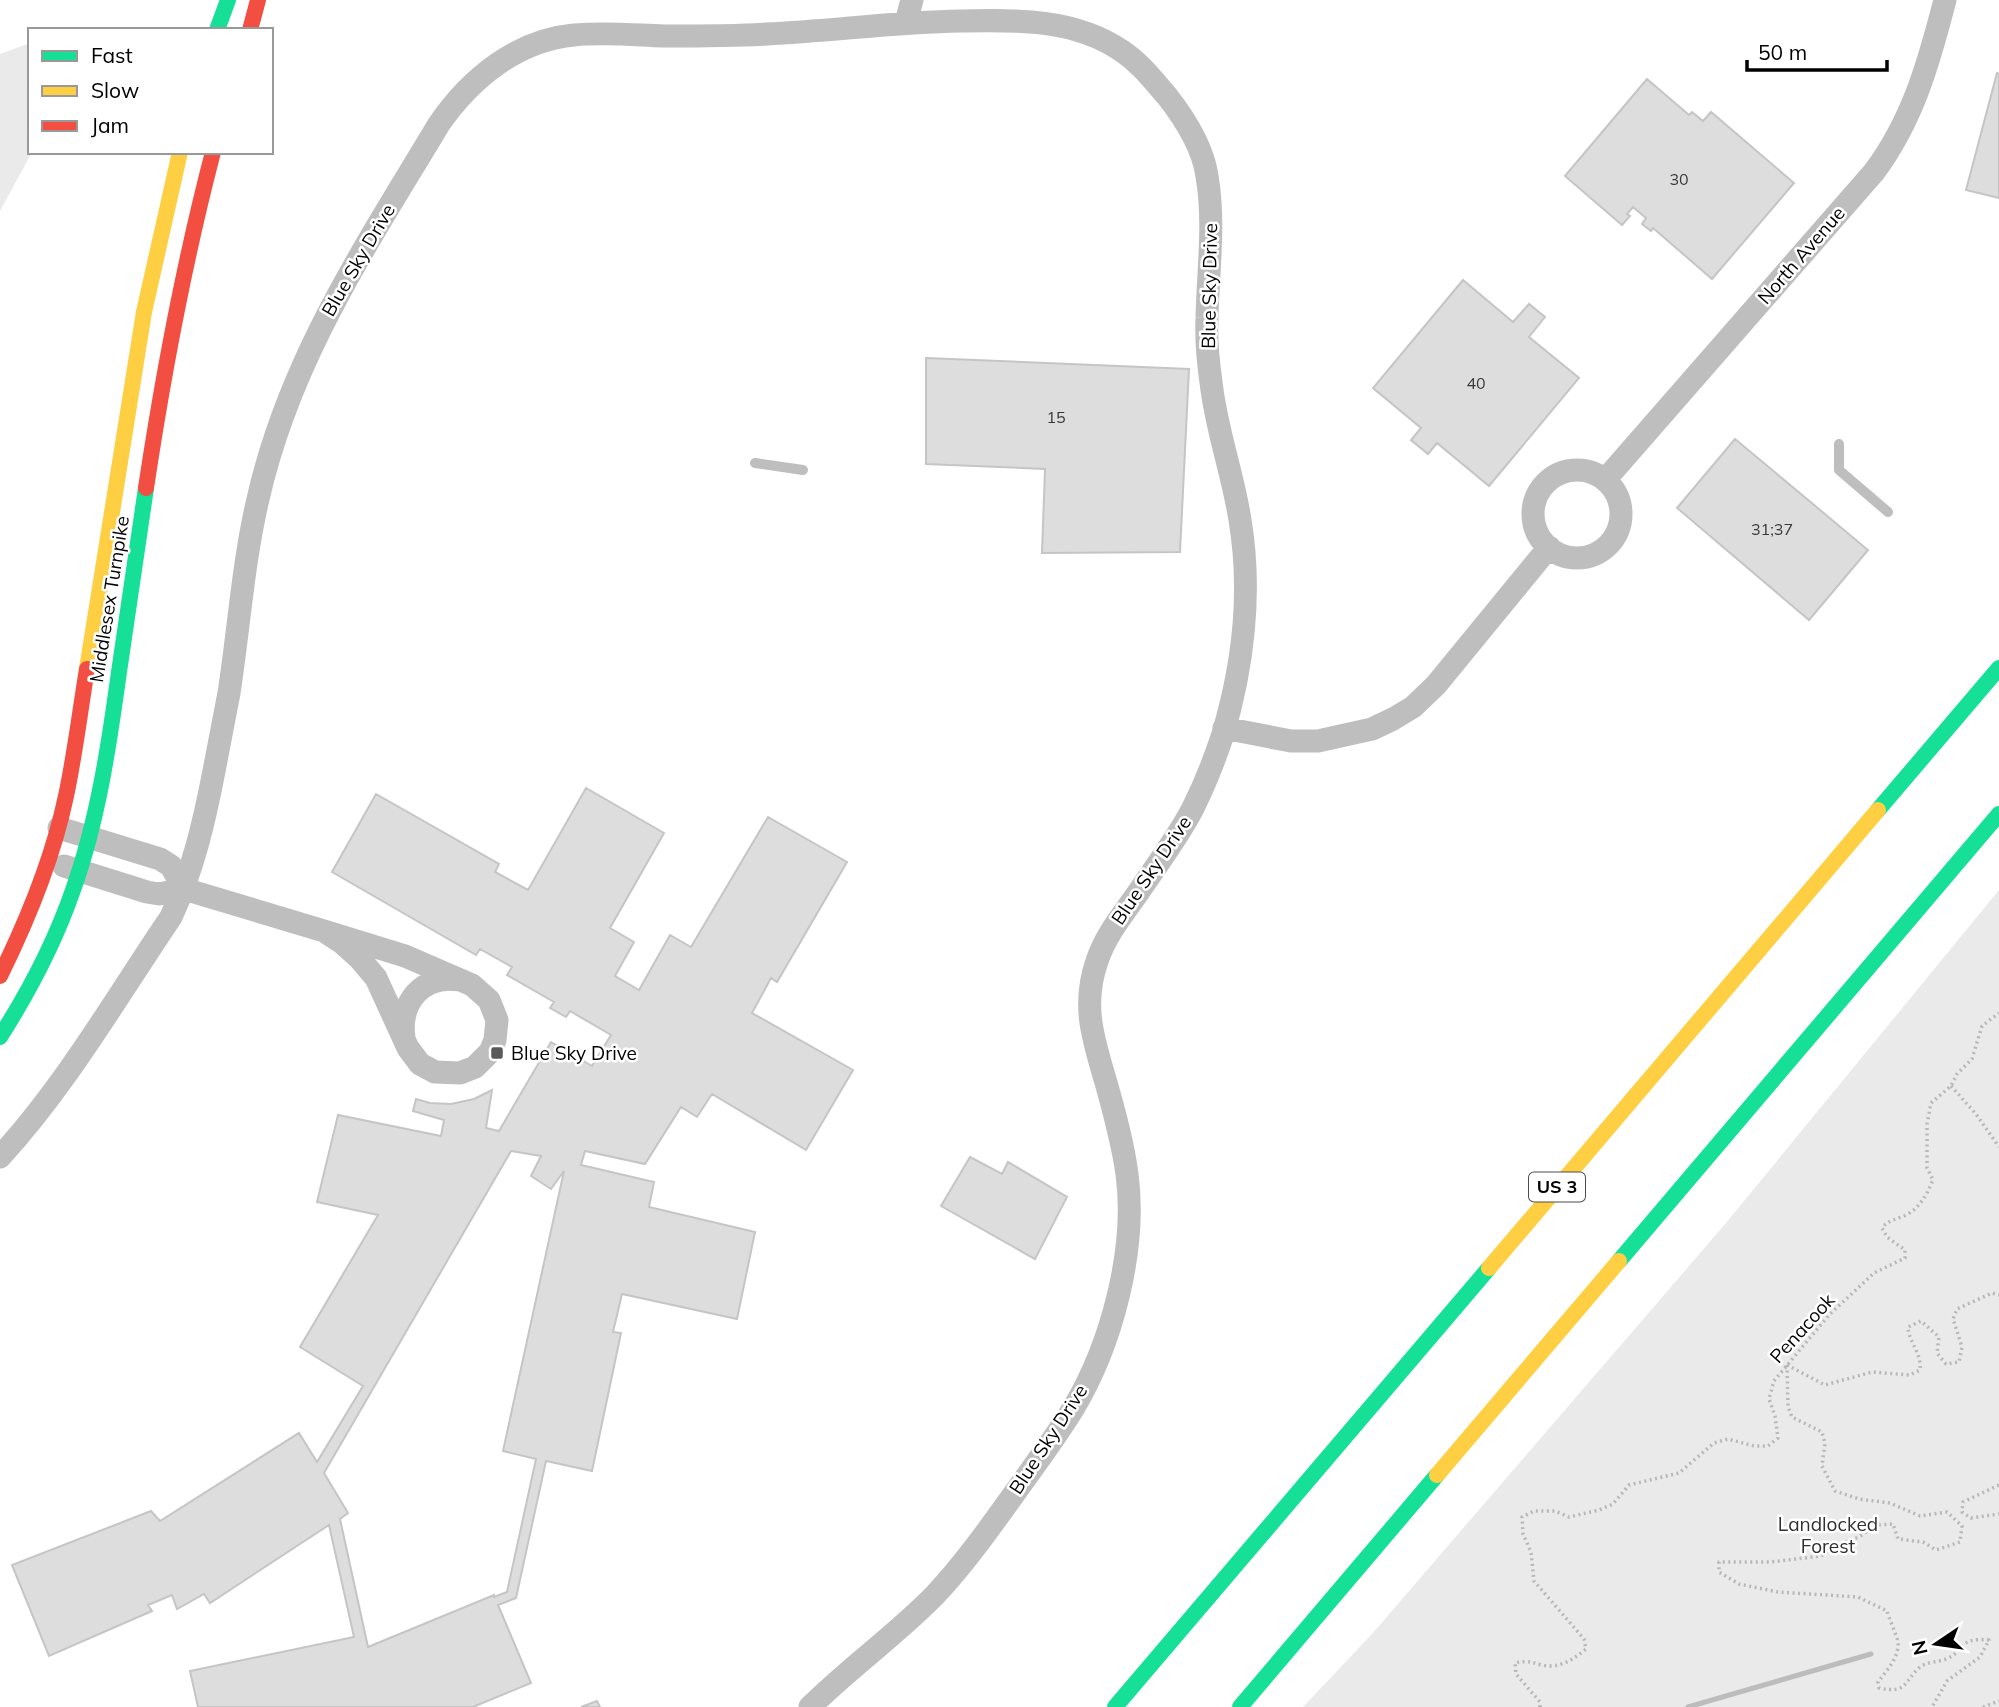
<svg xmlns="http://www.w3.org/2000/svg" width="1999" height="1707" viewBox="0 0 1999 1707" font-family="Mulish,sans-serif">
  <rect width="100%" height="100%" fill="#fff"/>
  <!-- green -->
  <path fill="#eaeaea" d="M30 43V152H32L0 211V54Z
    M1999 890V1707H1303L1372 1634 1726 1223Z"/>
  <g fill="none" stroke-linecap="round" stroke-linejoin="round">
    <!-- stream -->
    <path stroke="#bcbcbc" stroke-width="5" d="M1688 1707 1871 1654"/>
  </g>
  <!-- building -->
  <path fill="#ddd" stroke="#c5c5c5" stroke-width="2" fill-rule="evenodd" d="M1997 73 1999 74V198L1966 190Z
    M1647 79 1689 115 1692 112 1703 121 1711 112 1794 183 1712 279 1653 228 1651 231 1642 224 1646 218 1633 207 1627 214 1630 216 1622 225 1565 176Z
    M1463 280 1513 322 1529 304 1545 317 1529 337 1579 378 1489 486 1437 443 1428 454 1411 440 1421 428 1373 388Z
    M926 358 1189 369 1180 552 1042 553 1045 469 926 464Z
    M1735 439 1868 550 1809 620 1677 508Z
    M586 788 664 833 610 928 634 942 615 976 639 990 670 935 691 947 768 817 847 862 777 982 771 978 752 1013 853 1070 806 1150 712 1094 697 1117 681 1107 645 1164 585 1151 581 1165 654 1182 649 1207 755 1232 737 1319 622 1294 613 1332 621 1333 592 1471 546 1461 516 1598 498 1605 531 1683 473 1707H198L190 1671 354 1637 329 1525 210 1603 204 1594 177 1609 172 1595 148 1605 152 1611 49 1656 12 1565 151 1511 160 1521 299 1433 317 1462 363 1386 300 1347 378 1215 317 1202 338 1115 441 1136 444 1120 413 1111 416 1099 430 1103 451 1104 474 1099 492 1090 486 1128 499 1131 551 1042 592 1066 611 1035 570 1011 566 1017 550 1008 554 1002 507 975 512 967 480 949 476 955 332 872 376 794 499 864 495 872 528 890ZM511 1151 541 1156 531 1176 551 1189 564 1171 503 1451 536 1459 507 1592 494 1597V1595L368 1647 340 1519 348 1513 324 1473Z
    M970 1157 1002 1174 1008 1162 1067 1197 1035 1259 941 1206Z
    M597 1701 600 1707H581Z"/>
  <g fill="none" stroke-linecap="round" stroke-linejoin="round">
    <!-- path -->
    <path stroke="#b8b8b8" stroke-width="3.5" stroke-dasharray="2 3.5" stroke-linecap="butt" d="M1951 1086 1976 1114 1999 1147
      M1787 1365 1788 1407 1792 1417 1822 1432 1825 1443 1822 1466 1835 1491 1859 1499 1890 1503 1920 1516 1947 1512 1962 1526 1960 1542 1936 1550 1923 1542 1898 1539 1893 1524 1876 1525 1859 1537 1840 1544 1821 1556 1771 1562H1719V1572L1739 1584 1778 1592 1858 1597 1887 1611C1889 1619 1897 1636 1898 1642 1899 1658 1887 1670 1878 1682L1879 1688C1908 1694 1903 1682 1920 1667 1926 1662 1938 1662 1946 1659 1966 1651 1957 1637 1989 1640L1980 1657 1947 1681 1932 1707
      M1787 1365 1825 1385 1872 1372 1910 1375 1920 1370C1922 1353 1909 1343 1908 1327L1921 1321 1939 1337 1937 1353 1946 1364 1959 1362 1962 1347 1953 1319 1957 1309 1992 1293 1999 1295
      M1999 1485 1963 1502 1962 1512 1971 1518 1999 1514
      M1540 1707V1702L1516 1674 1515 1663C1531 1659 1535 1665 1549 1666 1564 1666 1575 1658 1586 1649L1584 1639 1534 1581 1531 1552 1523 1534 1522 1517 1534 1511H1555L1569 1517 1599 1510 1613 1504 1629 1485 1679 1473 1714 1443 1728 1439 1754 1446H1768L1778 1438 1775 1416 1769 1399 1774 1381 1829 1315 1874 1273 1905 1258V1250L1887 1237 1882 1228C1889 1219 1899 1219 1908 1214 1921 1206 1927 1194 1933 1180L1927 1168V1124L1931 1103 1951 1086 1957 1074 1972 1059 1982 1026 1999 1013
      M1983 1707 1999 1701"/>
    <!-- lane -->
    <path stroke="#bebebe" stroke-width="10" d="M1839 444V470L1888 512
      M755 463 803 470"/>
    <!-- street -->
    <path stroke="#bebebe" stroke-width="23" d="M906 22 912 0
      M1533 514a44 44 0 1 1 88 0a44 44 0 1 1-88 0Z
      M1605 480 1874 172C1913 120 1929 62 1945 0
      M1224 728 1291 741H1318L1372 729 1393 719 1413 707 1436 685 1549 547
      M59 828 160 859 171 866 184 889
      M64 866 147 892 159 894 184 889 324 931 405 956 472 985 489 1000 497 1020 495 1040 490 1052 475 1067 460 1073 435 1072 420 1064 408 1048 376 978 360 959 341 942 324 931
      M404 1038C399 1003 422 974 459 980
      M0 1157C66 1085 116 998 171 917 193 870 204 823 214 771 219 745 224 719 229 693 239 628 243 563 258 499 290 358 366 246 439 124 470 79 517 40 574 35 604 32 634 35 664 36 699 36 733 36 767 34 832 31 895 22 960 21 1016 20 1074 18 1122 51 1140 63 1153 80 1167 96 1185 119 1203 148 1207 176 1215 223 1208 270 1207 318 1206 339 1208 361 1211 382 1216 429 1233 474 1240 520 1252 592 1243 668 1222 737 1214 761 1204 786 1193 808 1181 832 1159 862 1144 884 1127 910 1107 931 1097 961 1081 1007 1094 1041 1107 1086 1115 1115 1123 1144 1127 1174 1137 1249 1112 1344 1073 1409 1055 1438 1034 1466 1014 1494 989 1529 964 1564 935 1595 896 1635 849 1668 810 1707"/>
    <!-- fast -->
    <path stroke="#16e098" stroke-width="16" d="M217 30 228 0
      M1878 810 1999 668
      M0 1037C30 990 55 942 73 890 98 820 109 745 119 672 128 610 137 549 146 488
      M1619 1261 1999 814
      M1115 1707 1489 1268
      M1240 1707 1437 1475"/>
    <!-- slow -->
    <path stroke="#ffcf43" stroke-width="16" d="M87 669 144 312 180 152
      M1489 1268 1878 810
      M1437 1475 1619 1261"/>
    <!-- jam -->
    <path stroke="#f24e42" stroke-width="16" d="M250 30 258 0
      M146 488C163 375 184 263 213 152
      M0 976C28 919 53 858 66 796 75 754 80 711 87 669"/>
  </g>
  <!-- markers -->
  <rect fill="#595959" stroke="#fff" stroke-width="2.5" x="490" y="1046" width="14" height="14" rx="3.5"/>
  <g text-anchor="middle" stroke-width="5" stroke-linejoin="round" paint-order="stroke">
    <!-- number labels -->
    <g font-size="16" fill="#373737">
      <text x="1679" y="185">30</text>
      <text x="1476" y="389">40</text>
      <text x="1056" y="423">15</text>
      <text x="1772" y="535">31;37</text>
    </g>
    <!-- shield labels -->
    <rect fill="#fff" stroke="#4c4c4c" stroke-width="2" x="1529" y="1172.5" width="56" height="29" rx="5"/>
    <g font-size="18" font-weight="bold" fill="#000">
      <text x="1557" y="1193">US 3</text>
    </g>
    <!-- street labels -->
    <g font-size="19" fill="#000" stroke="#fff">
      <text transform="translate(1801 255) rotate(-49)" y="7">North Avenue</text>
      <text transform="translate(358 260) rotate(-60)" y="7">Blue Sky Drive</text>
      <text transform="translate(1209 286) rotate(-89)" y="7">Blue Sky Drive</text>
      <text transform="translate(109 599) rotate(-81)" y="7">Middlesex Turnpike</text>
      <text transform="translate(1151 870) rotate(-56)" y="7">Blue Sky Drive</text>
      <text transform="translate(1802 1328) rotate(-48)" y="7">Penacook</text>
      <text transform="translate(1048 1439) rotate(-57)" y="7">Blue Sky Drive</text>
    </g>
    <!-- poi labels -->
    <g font-size="19" fill="#000" stroke="#fff" text-anchor="start">
      <text x="511" y="1060">Blue Sky Drive</text>
    </g>
    <!-- park labels -->
    <g font-size="19" fill="#303030" stroke="#fff">
      <text x="1828" y="1531">Landlocked<tspan x="1828" dy="22">Forest</tspan></text>
    </g>
  </g>
  <!-- legend -->
  <rect x="28" y="28" width="245" height="126" fill="#ffffff" stroke="#999999" stroke-width="2"/>
  <rect x="42" y="51" width="35" height="10" fill="#16e098" stroke="#999999" stroke-width="2"/>
  <text x="91" y="63" font-size="21" fill="#000000">Fast</text>
  <rect x="42" y="86" width="35" height="10" fill="#ffcf43" stroke="#999999" stroke-width="2"/>
  <text x="91" y="98" font-size="21" fill="#000000">Slow</text>
  <rect x="42" y="121" width="35" height="10" fill="#f24e42" stroke="#999999" stroke-width="2"/>
  <text x="91" y="133" font-size="21" fill="#000000">Jam</text>
  <!-- north arrow -->
  <g transform="translate(1936 1644) rotate(257)" stroke="#ffffff" stroke-width="5" paint-order="stroke">
  <path d="M0-5L12 26L0 18L-12 26Z" fill="#000000"/>
  <text y="-10" font-size="19" font-weight="bold" text-anchor="middle" fill="#000000">N</text>
  </g>
  <!-- scale -->
  <path d="M1747 60v10h140v-10" fill="none" stroke="#000000" stroke-width="3.5"/>
  <text x="1758" y="60" font-size="21" fill="#000000" stroke="#ffffff" stroke-width="5" paint-order="stroke">50 m</text>
</svg>
